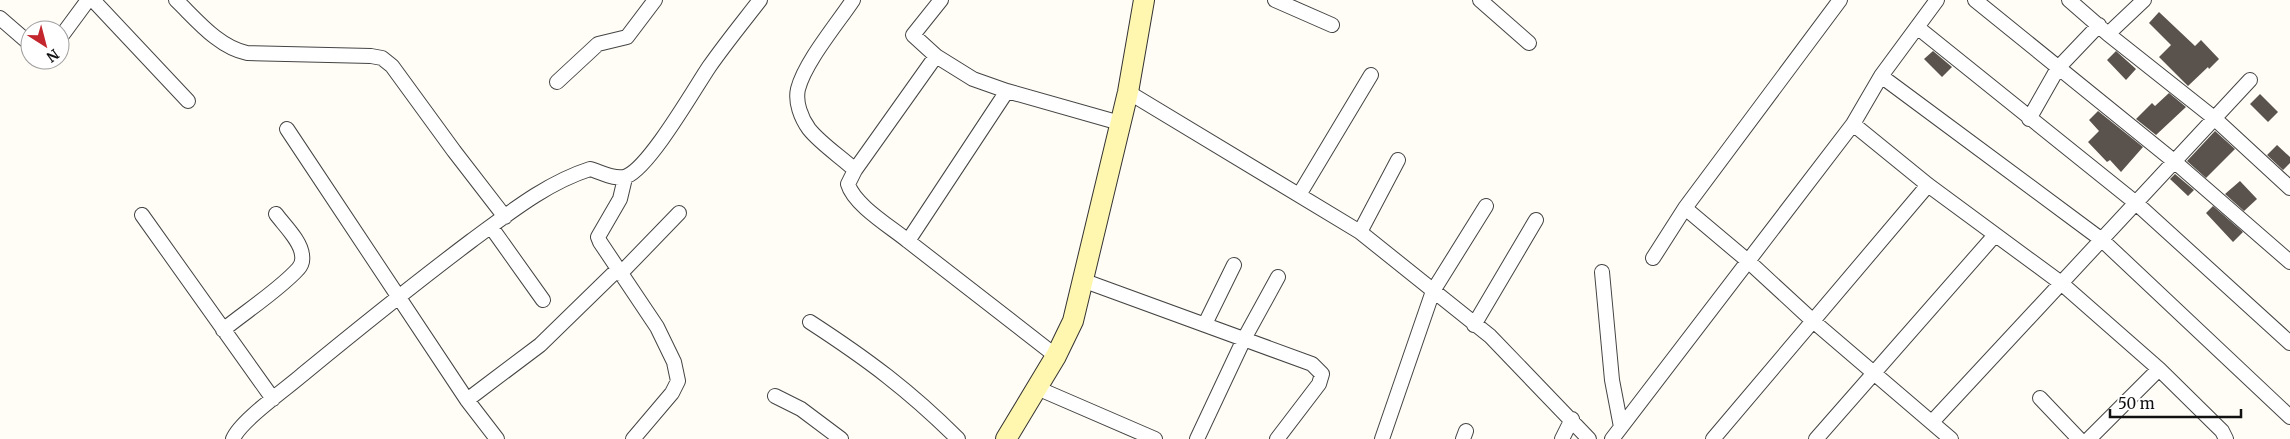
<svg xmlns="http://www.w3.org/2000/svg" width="2290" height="439" viewBox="0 0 2290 439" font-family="Merriweather,serif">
  <rect width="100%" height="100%" fill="#fffdf5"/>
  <!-- building -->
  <path fill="#5a524d" d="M2159 12 2195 46 2201 40 2219 59 2209 69 2208 67 2188 86 2159 57 2171 45 2149 23Z
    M1933 51 1952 67 1942 77 1924 59Z
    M2116 51 2136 69 2126 80 2107 60Z
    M2169 93 2186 107 2156 135 2136 119 2152 103 2155 106Z
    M2260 94 2278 112 2268 122 2250 104Z
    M2098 111 2143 147 2121 172 2110 160 2107 162 2088 142 2099 131 2089 120Z
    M2215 131 2235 149 2206 178 2187 161Z
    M2277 145 2290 157V163L2283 170 2267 155Z
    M2175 174 2194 190 2188 196 2170 179Z
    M2240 181 2257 199 2244 211 2225 194Z
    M2213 206 2243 232 2233 242 2206 213Z"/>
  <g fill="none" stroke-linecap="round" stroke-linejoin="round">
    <defs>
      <path id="street" d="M93 0 188 101
        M176 0C196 19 218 47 247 53L371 56 382 58 392 66 454 151 505 217
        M853 0C837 24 805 62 798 89 795 102 801 118 809 129 821 144 841 157 855 170
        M1275 0 1332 25
        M1480 0 1529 43
        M1975 0 2175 162 2290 262
        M2069 0 2108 34 2214 118 2290 188
        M0 18 30 44
        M1917 27 2136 203 2290 343
        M2108 34 2144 0
        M60 38 88 0
        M936 56 913 35 941 0
        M1881 76 2102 240 2290 417
        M557 82 598 44 627 37 655 0
        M1128 92 1360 232 1490 336 1589 439
        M2029 119 2058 68 2099 25
        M1853 124 1928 185 2061 283 2159 369 2222 431 2226 439
        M287 129 467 400 497 439
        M625 178 620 199 598 237 600 242 657 327 674 362 678 381 672 393 633 439
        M1299 195 1371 75
        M1685 208 1748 261 1813 321 1951 439
        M142 215 273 399
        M491 227 543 300
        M1360 232 1398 160
        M908 241C891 227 854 205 848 184L855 170 936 56 973 79 1007 91
        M1653 258 1685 208 1840 0
        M1602 272 1612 380 1621 427
        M620 274 679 213
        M1082 280 1312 364 1322 374 1319 384 1277 439
        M810 322C867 359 910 391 958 439
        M1205 324 1234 265
        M1474 325 1536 220
        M223 330C245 312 279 290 298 269 301 266 303 261 302 255 301 241 284 225 276 214
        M1056 356 908 241 1007 91 1120 123
        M1037 388 1155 439
        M775 396 801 409 841 439
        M2040 398 2079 439
        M467 400 540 345 617 270
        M1932 422 2250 80
        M233 439C240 421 286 389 302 375 358 329 414 284 471 241 508 214 546 183 590 169 601 172 616 181 627 176 650 166 693 91 709 67 725 44 743 22 760 0
        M1197 439 1244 339 1278 277
        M1382 439 1433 291 1486 206
        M1463 439 1466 431
        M1562 439 1572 419
        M1612 439 1853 124 1881 76 1937 0
        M1713 439 1928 185
        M1816 439 1995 235
        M2089 439 2159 369"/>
      <path id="secondary" d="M1006 439 1056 356 1073 321 1128 92 1144 0"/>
    </defs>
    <!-- street casing -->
    <use href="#street" stroke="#444" stroke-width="16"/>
    <!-- secondary casing -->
    <use href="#secondary" stroke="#333" stroke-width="22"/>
    <!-- street -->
    <use href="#street" stroke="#fff" stroke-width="14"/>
    <!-- secondary -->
    <use href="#secondary" stroke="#fff6b0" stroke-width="20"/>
  </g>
  <!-- north arrow -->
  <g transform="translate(45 45) rotate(144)"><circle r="24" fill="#ffffff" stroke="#a0a0a0"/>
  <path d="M0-4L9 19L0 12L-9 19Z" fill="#c4262e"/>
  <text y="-8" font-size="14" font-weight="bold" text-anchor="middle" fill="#111111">N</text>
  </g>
  <!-- scale -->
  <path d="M2110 409v8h131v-8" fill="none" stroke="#111111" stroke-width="2.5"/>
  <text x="2118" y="409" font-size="15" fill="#111111" stroke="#ffffff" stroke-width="4" paint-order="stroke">50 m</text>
</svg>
